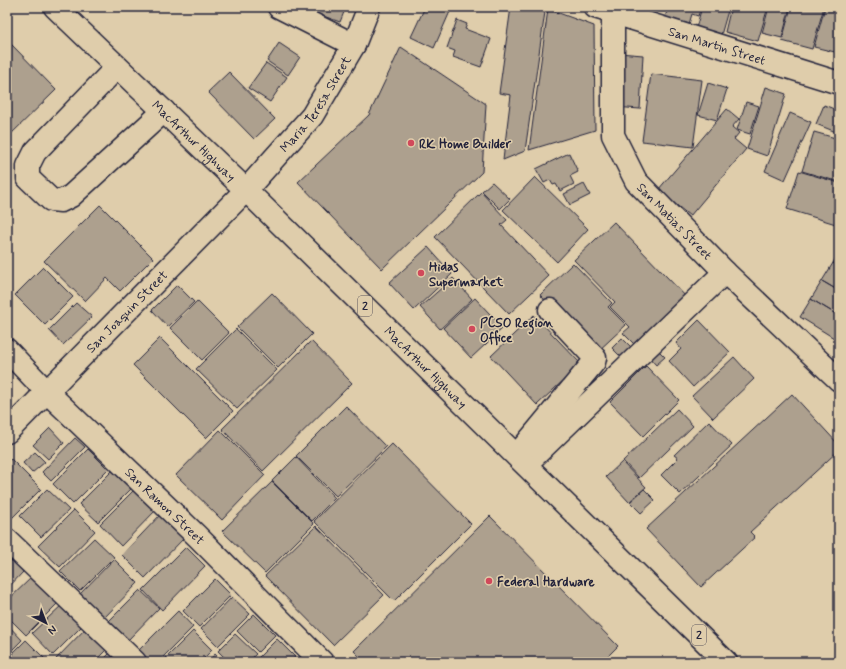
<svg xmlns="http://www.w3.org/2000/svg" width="846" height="669" viewBox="0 0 846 669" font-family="Mynerve,sans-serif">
  <rect width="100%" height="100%" fill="#dfcdab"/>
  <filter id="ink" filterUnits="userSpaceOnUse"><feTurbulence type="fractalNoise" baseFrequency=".025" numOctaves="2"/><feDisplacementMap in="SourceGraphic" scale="8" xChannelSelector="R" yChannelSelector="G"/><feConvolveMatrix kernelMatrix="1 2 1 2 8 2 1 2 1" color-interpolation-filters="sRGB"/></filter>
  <g filter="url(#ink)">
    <!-- building -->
    <path fill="#ada08e" stroke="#22223b" d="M318 7H346L340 22 315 13Z
      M425 7H452L434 48 411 37Z
      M511 7 545 12 525 151 503 160 511 95 499 93Z
      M668 7H701L698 16 692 14 689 24 665 18Z
      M702 7H729L721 35 696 28Z
      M731 7H768L758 41 725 32Z
      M769 7H790L782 38 762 33Z
      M791 7H824L812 49 782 41Z
      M825 7 839 8V53L814 47Z
      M548 9 594 26 595 130 529 150Z
      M457 20 467 24 465 29 491 39 481 67 453 57 455 51 447 48Z
      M279 43 300 57 288 75 267 61Z
      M11 44 56 90 7 138V48Z
      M401 47 486 104 482 172 382 269 298 182 369 115Z
      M619 53 643 55 640 109 615 107Z
      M266 63 287 77 270 102 248 88Z
      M229 72 275 119 254 139 208 92Z
      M651 74 702 80 693 147 642 141Z
      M708 83 727 89 717 120 698 115Z
      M766 87 786 94 767 156 747 149Z
      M746 102 759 106 750 134 737 130Z
      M824 105 839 111V125L836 132 816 124Z
      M727 109 739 119 732 127 739 133 734 139 746 149 690 216 658 190Z
      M790 113 811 122 785 180 765 171Z
      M814 132 839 139V182L802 171Z
      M569 153 578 172 570 176 574 184 560 191 556 184 553 185 550 180 544 183 536 169Z
      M799 171 839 183V225L787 209Z
      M535 177 588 229 557 262 503 210Z
      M492 182 510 199 500 209 482 191Z
      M584 184 590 195 570 205 564 194Z
      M481 192 507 220 501 225 549 276 509 314 435 237Z
      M100 205 153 258 120 291 107 278 85 301 44 261Z
      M614 222 690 301 640 350 623 333 630 327 610 307 615 302 574 260Z
      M428 247 452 274 414 310 389 283Z
      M839 252V266L833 263Z
      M573 263 612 303 608 307 626 325 596 353 540 295Z
      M833 263 839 266V291L822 281Z
      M43 267 73 297 45 325 15 295Z
      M453 278 472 299 440 329 420 307Z
      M822 281 839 291V316L811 299Z
      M177 285 194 302 168 327 152 310Z
      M272 293 312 334 278 368 237 327Z
      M475 298 503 328 471 358 443 328Z
      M811 299 839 316V330L834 338 800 317Z
      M197 301 229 333 202 360 170 328Z
      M76 303 92 317 63 345 49 330Z
      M534 315 581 364 537 405 491 356Z
      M699 320 730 352 693 387 669 361 681 349 676 343Z
      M236 329 277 370 237 409 196 369Z
      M160 338 233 411 206 438 133 365Z
      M622 338 635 351 625 361 612 348Z
      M311 341 352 383 263 471 222 429Z
      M655 347 665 357 656 365 647 355Z
      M734 357 754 379 713 418 692 396Z
      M646 366 679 400 643 436 610 402Z
      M792 394 839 445V450L750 532 755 537 701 587 646 529Z
      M346 406 386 447 336 496 296 456Z
      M677 409 693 426 639 478 623 461Z
      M709 421 732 445 680 494 661 475 678 458 674 455Z
      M50 428 64 443 48 459 33 445Z
      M220 430 265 475 222 520 176 475Z
      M75 438 85 447 51 481 42 472Z
      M392 444 471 524 394 601 314 521Z
      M88 449 108 469 73 504 53 484Z
      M35 452 45 462 32 473 23 463Z
      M296 457 335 498 312 521 272 481Z
      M11 459 41 489 10 520 7 516V463Z
      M622 462 646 487 629 502 606 477Z
      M112 471 131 489 98 522 79 504Z
      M272 482 314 524 265 573 222 531Z
      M136 488 157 509 121 546 100 524Z
      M47 489 69 510 41 537 20 516Z
      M644 489 655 500 641 513 630 502Z
      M74 510 95 531 60 567 38 546Z
      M161 514 185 537 145 578 122 555Z
      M490 516 618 646 602 662H365L354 651Z
      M316 526 384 595 333 645 265 576Z
      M94 538 114 557 80 591 60 571Z
      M186 547 205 566 162 610 143 590Z
      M114 559 138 583 103 619 79 595Z
      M11 560 23 572 7 589V564Z
      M32 577 58 603 26 635 7 616V601Z
      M215 579 231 595 199 627 183 611Z
      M140 590 159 608 128 640 109 621Z
      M232 597 250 614 218 646 201 629Z
      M63 604 83 625 53 655 32 633Z
      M178 611 193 627 158 662H148L138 651Z
      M254 614 275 635 258 652 237 631Z
      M7 624 22 640 7 655Z
      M88 626 109 647 94 662H59L56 659Z
      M193 631 212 650 200 662H162Z
      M235 634 256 654 248 662H229L218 651Z
      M277 639 295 657 290 662H254Z
      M26 640 45 659 42 662H7V659Z
      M114 649 127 662H101Z
      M215 654 223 662H208Z"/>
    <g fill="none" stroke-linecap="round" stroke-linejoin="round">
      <defs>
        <g id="minor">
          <path d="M279 7 354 45"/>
          <path id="s1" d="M595 7 839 83"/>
          <path id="s2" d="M613 13V135L636 181 725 272 839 380"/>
          <path d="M117 67 35 152 28 166V178L51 200 61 201 71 196 164 111"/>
          <path id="s3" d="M7 350 46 391 197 536 322 662"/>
          <path id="s4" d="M7 432 246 190 312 116 354 45 369 7"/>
          <path d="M517 455 594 362 595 358 550 310"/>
          <path d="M526 464 725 272"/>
          <path d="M7 540 135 662"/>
        </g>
        <g id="highway">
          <path id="s5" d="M55 7 246 190 726 662"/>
        </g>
      </defs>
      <!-- minor casing -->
      <use href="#minor" stroke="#22223b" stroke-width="25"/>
      <!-- highway casing -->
      <use href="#highway" stroke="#22223b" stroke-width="25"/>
      <!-- minor -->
      <use href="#minor" stroke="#dfcdab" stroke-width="22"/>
      <!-- highway -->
      <use href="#highway" stroke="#dfcdab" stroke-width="22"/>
    </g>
  </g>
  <!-- markers -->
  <g fill="#d1495b" stroke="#dfcdab" stroke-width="1.5">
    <circle cx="411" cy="143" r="4"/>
    <circle cx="421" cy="273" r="4"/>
    <circle cx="472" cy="329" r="4"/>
    <circle cx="489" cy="581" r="4"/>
  </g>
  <g text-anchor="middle" stroke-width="3" stroke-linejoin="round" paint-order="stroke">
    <!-- shield labels -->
    <g fill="#dfcdab" stroke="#5b555d" stroke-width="1">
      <rect x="358" y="296" width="14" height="20" rx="3"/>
      <rect x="692" y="625" width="14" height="20" rx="3"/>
    </g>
    <g font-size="12" font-weight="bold" fill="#22223b">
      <text x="365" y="310">2</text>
      <text x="699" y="639">2</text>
    </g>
    <!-- street labels -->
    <g font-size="13" fill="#22223b" stroke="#dfcdab">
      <text dy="5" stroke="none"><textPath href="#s1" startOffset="128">San Martin Street</textPath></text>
      <text dy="5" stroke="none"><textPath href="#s4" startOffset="451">Maria Teresa Street</textPath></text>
      <text dy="5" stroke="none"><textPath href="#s5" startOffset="193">MacArthur Highway</textPath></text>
      <text dy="5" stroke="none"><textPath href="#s2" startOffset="229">San Matias Street</textPath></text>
      <text dy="5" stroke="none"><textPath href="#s4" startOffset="170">San Joaquin Street</textPath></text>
      <text dy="5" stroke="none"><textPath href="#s5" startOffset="517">MacArthur Highway</textPath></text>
      <text dy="5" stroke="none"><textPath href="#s3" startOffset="222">San Ramon Street</textPath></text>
    </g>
    <!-- poi labels -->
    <g font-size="13" font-weight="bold" fill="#22223b" stroke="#dfcdab" text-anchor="start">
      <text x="419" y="148">RK Home Builder</text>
      <text x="429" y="271">Hidas<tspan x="429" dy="15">Supermarket</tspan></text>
      <text x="480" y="327">PCSO Region<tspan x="480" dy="15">Office</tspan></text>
      <text x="497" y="586">Federal Hardware</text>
    </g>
  </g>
  <!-- margin -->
  <rect width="846" height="669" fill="none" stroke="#dfcdab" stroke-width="24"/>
  <rect x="12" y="12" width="822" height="645" fill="none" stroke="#22223b" stroke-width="1.5" filter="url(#ink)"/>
  <!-- north arrow -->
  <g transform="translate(46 623) rotate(138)" stroke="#dfcdab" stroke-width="3" paint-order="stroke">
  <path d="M0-3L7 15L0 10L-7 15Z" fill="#22223b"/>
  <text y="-6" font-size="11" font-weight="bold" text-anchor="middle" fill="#22223b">N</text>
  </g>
</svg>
